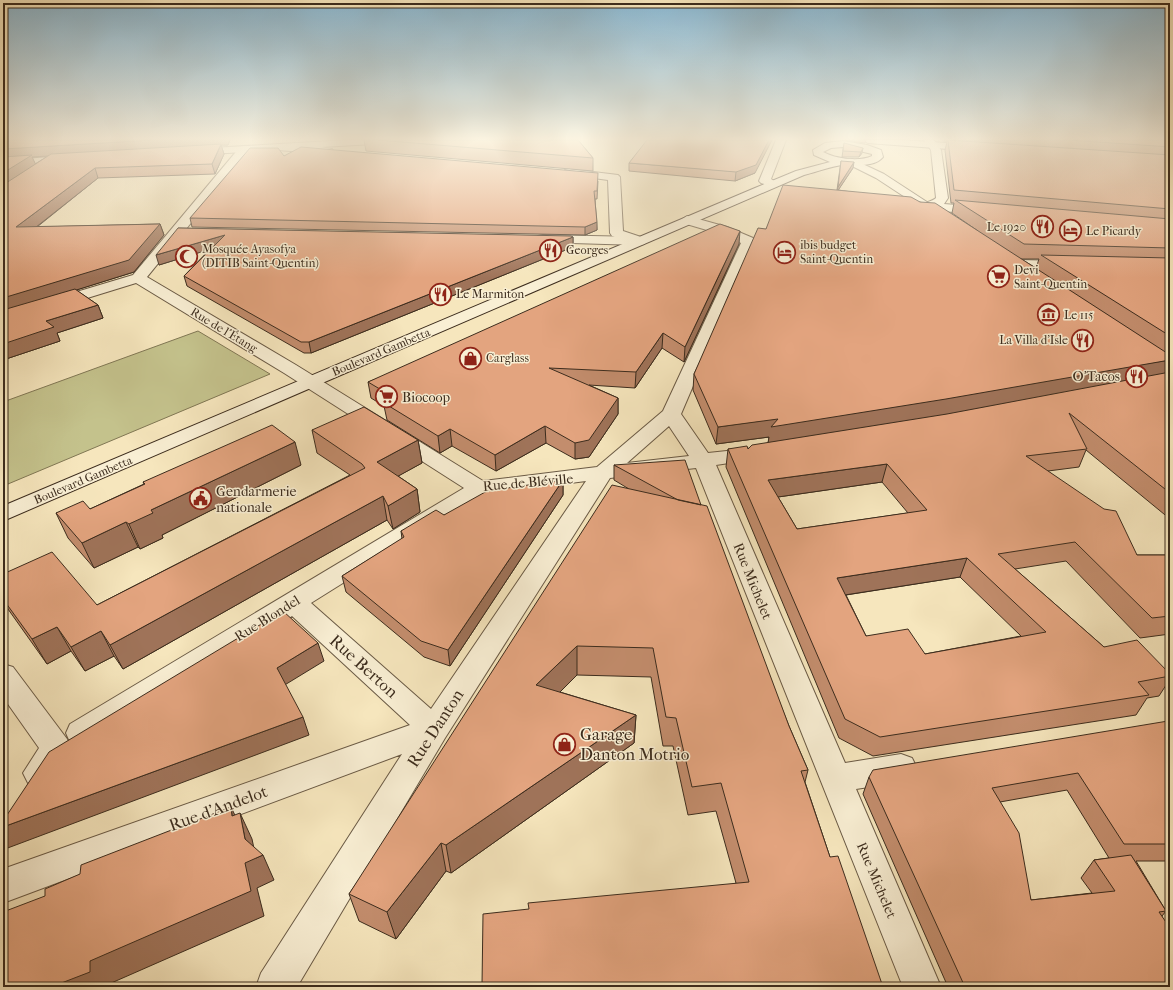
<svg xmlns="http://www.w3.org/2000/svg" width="1173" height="990" viewBox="0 0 1173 990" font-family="'IM FELL French Canon',serif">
  <rect width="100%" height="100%" fill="#f6e6bd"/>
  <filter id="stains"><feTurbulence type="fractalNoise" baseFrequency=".005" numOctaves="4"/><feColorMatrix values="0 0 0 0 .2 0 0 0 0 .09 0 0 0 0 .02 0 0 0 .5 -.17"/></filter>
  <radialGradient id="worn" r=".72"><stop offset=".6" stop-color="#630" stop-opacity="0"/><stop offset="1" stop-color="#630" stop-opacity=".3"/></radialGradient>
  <!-- green -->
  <path fill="#c4c28c" stroke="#807754" d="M198 331 270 374 8 484H3V402Z"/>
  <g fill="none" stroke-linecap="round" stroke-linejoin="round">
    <defs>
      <path id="minor" d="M776 140H786L771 179 779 184 773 187 761 183 759 181Z
        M924 140H934L941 150 948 198 944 204 982 207 986 208 988 211 986 214 982 215 924 209 922 206C925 201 932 202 936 198L931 150Z
        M244 146 249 149 247 154 147 277 296 365 483 481 597 467 663 411 741 243 717 233 683 223 681 220 687 216 691 217 727 227 753 238 755 241 681 414 708 453 755 448 762 450 765 454 762 458 716 465 845 763 901 754 912 758 917 768 912 778 901 782 856 789 941 987H903L696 468 610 478 445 738 297 987H256L261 973 402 754 3 903V869L410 725 292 616 92 742 81 746 70 742 66 733 70 724 464 488 284 373 136 283 3 324V314L133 275 240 147ZM669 426 689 456 627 463ZM586 481 431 709 311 603 485 494Z
        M543 235 639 237 644 238 646 241 644 244 639 245 538 242 536 239 538 236Z
        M1017 260 1068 261 1073 262 1075 265 1073 268 1068 269 1012 267 1010 264 1012 261Z
        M3 664 13 667 67 739 71 748 50 783 39 787 28 783 23 773 39 748 3 697Z"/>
      <path id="tertiary" d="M348 140H396L391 143 321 147 332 149 333 151 332 153 328 154 278 150 194 155 189 152 194 149Z
        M70 156 75 159 74 161 3 166V160Z
        M852 159 884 174 953 219 951 222H943L876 178 848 164 847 162Z
        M569 169 618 175 620 177 623 231 644 238 646 241 644 244H634L612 236 610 233 608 180 565 174 563 172 565 170Z"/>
      <path id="secondary" d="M863 140H903L975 145 980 148 975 151 868 143Z
        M843 141 867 145 881 150 883 157C874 168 856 164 844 165 831 166 817 172 804 175L3 521V506L755 188 796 171 830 162 814 155 813 150 825 143ZM843 147 872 154V156C859 162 836 159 823 152L831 148Z"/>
    </defs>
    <!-- minor casing -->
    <use href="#minor" stroke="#6a5a45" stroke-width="2"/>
    <!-- tertiary casing -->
    <use href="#tertiary" stroke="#6a5a45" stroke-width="2"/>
    <!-- secondary casing -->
    <use href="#secondary" stroke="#3c2c1d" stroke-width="2"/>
    <!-- minor -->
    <use href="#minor" fill="#f9efd4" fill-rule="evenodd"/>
    <!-- tertiary -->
    <use href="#tertiary" fill="#f9efd4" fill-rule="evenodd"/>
    <!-- secondary -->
    <use href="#secondary" fill="#f9efd4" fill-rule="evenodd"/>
  </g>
  <!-- wall -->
  <path fill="#c38d6d" stroke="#3c2c1d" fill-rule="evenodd" d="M3 140H230L228 145H221L224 154 215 174 98 178 37 227 160 224 164 235 134 272 76 290 98 305 103 318 57 333 60 341 3 360ZM48 156 35 164 32 157Z
    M364 140H578L593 158V171L366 151Z
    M844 140H866L865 143Z
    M944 140H1170V519L1086 450 1079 467 1048 471 1137 555H1170V634L1140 638 1066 561 1015 569 1104 647 1170 674V679L1159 696 1147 698 1136 715 873 756 839 738 726 467 728 449H748L768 443 769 437 716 444 693 390 694 374 766 229 837 190 841 161 853 168 838 190 920 202 978 231 952 213 954 203H951L945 150 947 142H944ZM1021 259H1039L1036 268ZM882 482 908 513 797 529 778 497ZM960 577 1021 636 925 654 866 636 846 595Z
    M844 143 862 153 859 157H842Z
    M629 163 755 173 735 181 629 171Z
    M598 181 597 199H595L597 230 585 235 192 227 190 218Z
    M178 228 573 237V247L311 353H304L187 286 184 276 210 249 159 265Z
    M739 244 684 362 662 348 635 388 589 385 618 398V414L589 457 575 459 546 443 496 471 452 446 440 453 387 420 384 406 371 398 368 382Z
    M312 430 418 440 422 463 398 476 417 489 420 512 393 529 387 520 123 669 114 656 85 671 71 651 47 664 3 602V574L97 605 350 475 317 453Z
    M301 465 162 535 163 538 140 549 138 547 94 568 68 538 56 513 90 509 144 484 143 482Z
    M614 465 701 505 789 726 808 770 805 782 830 857 482 985 736 883 716 811 688 815 673 746H663L651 677 577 675 560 692 636 715 634 743 451 873 446 871 396 939 359 921 349 894 629 489 614 480Z
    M563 480V495L450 666 424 657 346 592 342 576 402 539 401 531 444 515Z
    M1170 723V861H1136L1166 911 1162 916 1170 987H948L863 794 869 777ZM1067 790 1109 858 1094 860 1081 878 1092 893 1031 900 1000 802Z"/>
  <!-- shaded-wall -->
  <path fill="#9f7359" stroke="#3c2c1d" d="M152 140H230L228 145H221L224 154 215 174 212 164 221 145 32 157 36 165 3 186V149Z
    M769 140H772L755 173 735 181 736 172Z
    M863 148 862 153 859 157 861 152Z
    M854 162 853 168 837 192 838 187Z
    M95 168 98 178 21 239 16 227Z
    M597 222V230L585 235V227Z
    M160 224 164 235 134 272 3 313V298Z
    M740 231 739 244 684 362 685 347Z
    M225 235 227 244 159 265 156 255Z
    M573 237V247L311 353 309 342Z
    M98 305 103 318 57 333 60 341 3 360V344L46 321Z
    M663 333 662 348 635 388 636 372Z
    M1170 360V375L941 417 768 444 769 437 716 444 718 427Z
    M618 398V414L589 457 575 459V443Z
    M545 426 546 443 496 471 495 455Z
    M450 429 452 446 440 453 438 436Z
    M418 440 422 463 382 485 377 462Z
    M295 442 301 465 162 535 163 538 140 549 129 524 151 510Z
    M887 464 882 482 764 499 768 480Z
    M563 480V495L450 666 448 650Z
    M417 489 420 512 393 529 388 506Z
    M383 496 387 520 123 669 110 645Z
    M126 522 138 547 94 568 82 543Z
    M967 558 960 577 832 597 837 578Z
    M57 627 71 651 47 664 32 639Z
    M101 631 114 656 85 671 71 647Z
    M318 643 324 661 283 686 277 668Z
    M577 646V675L538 714 536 685Z
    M636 715 634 743 451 873 446 845Z
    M303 717 309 735 5 849 3 846V827Z
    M231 807 243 832 232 816Z
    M240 813 252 839 256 858 263 855 274 880 257 888 264 916 109 984V987H51L90 961 245 863V839Z
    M441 843 446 871 396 939 387 912Z"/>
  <!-- building -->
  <path fill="#e3a47f" stroke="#3c2c1d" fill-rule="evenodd" d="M3 140H152L3 149Z
    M378 140H578L593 158Z
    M647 140H769L756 165 736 172 629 163Z
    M948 140 1170 155V209L954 190Z
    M1069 140H1170V147Z
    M844 143 863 148 861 152 843 151Z
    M221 144 212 164 95 168 16 227 160 224 129 260 3 298V185L51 154Z
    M301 147 598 173 597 191H594L597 222 585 227 190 218 250 148H278L284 156Z
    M32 155 3 173V157Z
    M841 161 854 162 838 187Z
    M783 185 911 197 920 202 935 203 1170 355V360L946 399 771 427 778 419 718 427 694 374 758 228 766 229Z
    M955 200 1170 219V248L1024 244Z
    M720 224 740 231 685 347 663 333 636 372 549 368 618 398 589 440 575 443 545 426 495 455 450 429 438 436 384 403 395 398 368 382Z
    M178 228 571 236 573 237 309 342H301L184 276 225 235 156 255Z
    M1041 255 1170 258V336Z
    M75 289 98 305 46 321 54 327 3 344V310Z
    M1170 372V493L1069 413 1087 449 1026 456 1104 509 1116 511 1137 555H1170V616L1152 618 1075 542 998 554 1104 647 1137 640 1170 674V676L1138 682 1149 695 880 737 845 719 728 449 747 446 748 449 752 445 947 414ZM887 464 927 510 797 529 768 480ZM967 558 1046 632 925 654 908 629 866 636 837 578Z
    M364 407 418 440 377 462 417 489 388 506 383 496 110 645 101 631 71 647 57 627 32 639 3 599V574L52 552 97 605 365 468 362 464 312 430Z
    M272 425 295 442 151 510 153 513 129 524 126 522 82 543 56 513 83 501 90 509 145 484 143 482Z
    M685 460 701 505 678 500 614 465Z
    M563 480 448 650 421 641 342 576 404 537 401 531 436 510 444 515 487 491Z
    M612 485 707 506 789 726 808 770 801 771 830 857 838 856 883 987H468L482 985 483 914 529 909 528 903 749 882 721 783 692 787 676 718 666 717 653 648 577 646 536 685 636 715 446 845 441 843 387 912 349 894Z
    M283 611 318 643 277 668 303 717 3 827V821L49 752Z
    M1168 721 1170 723V740L1169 741 1170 742V844H1124L1078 773 992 788 1019 833 1031 900 1115 891 1094 860 1131 855 1166 911 1159 912 1170 928V987H965L869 777 873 770Z
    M231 807 232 816 240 813 245 839 263 855 245 863 251 891 90 961V972L51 987H3V912L45 896V889L80 874 81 865Z"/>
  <!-- sky -->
  <linearGradient id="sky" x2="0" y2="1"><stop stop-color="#8ab8d2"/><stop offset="0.5" stop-color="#fbf4e1"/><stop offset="1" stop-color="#fbf4e1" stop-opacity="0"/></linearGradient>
  <rect width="1173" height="278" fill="url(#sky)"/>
  <!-- icons -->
  <defs>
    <symbol id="restaurant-ring" viewBox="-11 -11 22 22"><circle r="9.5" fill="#f9efd4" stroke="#8f2418" stroke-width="1.5"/><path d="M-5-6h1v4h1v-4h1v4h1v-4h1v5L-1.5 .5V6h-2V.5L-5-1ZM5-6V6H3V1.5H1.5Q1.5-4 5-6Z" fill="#8f2418"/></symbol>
    <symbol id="hotel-ring" viewBox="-11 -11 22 22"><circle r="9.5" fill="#f9efd4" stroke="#8f2418" stroke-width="1.5"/><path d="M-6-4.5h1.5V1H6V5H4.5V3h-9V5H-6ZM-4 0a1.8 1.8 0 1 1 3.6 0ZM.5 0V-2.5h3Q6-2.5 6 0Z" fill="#8f2418"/></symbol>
    <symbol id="mosque-ring" viewBox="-11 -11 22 22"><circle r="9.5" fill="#f9efd4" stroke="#8f2418" stroke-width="1.5"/><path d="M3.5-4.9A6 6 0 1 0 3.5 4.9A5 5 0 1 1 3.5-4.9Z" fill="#8f2418"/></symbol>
    <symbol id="supermarket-ring" viewBox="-11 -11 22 22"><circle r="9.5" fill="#f9efd4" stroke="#8f2418" stroke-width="1.5"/><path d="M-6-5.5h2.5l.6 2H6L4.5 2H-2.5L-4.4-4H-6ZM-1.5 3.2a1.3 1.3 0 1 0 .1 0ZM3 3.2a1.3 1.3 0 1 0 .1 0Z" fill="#8f2418"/></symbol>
    <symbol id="museum-ring" viewBox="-11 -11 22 22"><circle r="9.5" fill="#f9efd4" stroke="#8f2418" stroke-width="1.5"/><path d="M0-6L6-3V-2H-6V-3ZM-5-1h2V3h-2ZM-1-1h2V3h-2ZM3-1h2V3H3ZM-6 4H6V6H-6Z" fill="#8f2418"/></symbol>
    <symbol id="shop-ring" viewBox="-11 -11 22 22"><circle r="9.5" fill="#f9efd4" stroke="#8f2418" stroke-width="1.5"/><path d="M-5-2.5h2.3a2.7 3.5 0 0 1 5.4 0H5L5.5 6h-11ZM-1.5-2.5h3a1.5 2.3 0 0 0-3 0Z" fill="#8f2418"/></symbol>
    <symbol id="civic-ring" viewBox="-11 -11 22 22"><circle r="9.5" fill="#f9efd4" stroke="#8f2418" stroke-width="1.5"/><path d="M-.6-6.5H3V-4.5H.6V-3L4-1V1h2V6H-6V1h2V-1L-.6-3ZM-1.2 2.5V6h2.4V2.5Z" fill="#8f2418"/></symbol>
  </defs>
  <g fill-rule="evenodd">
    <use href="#restaurant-ring" x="1030" y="214" width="25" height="25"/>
    <use href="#hotel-ring" x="1058" y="218" width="25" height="25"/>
    <use href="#restaurant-ring" x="538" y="238" width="25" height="25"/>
    <use href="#hotel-ring" x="772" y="240" width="25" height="25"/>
    <use href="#mosque-ring" x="174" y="244" width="25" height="25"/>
    <use href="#supermarket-ring" x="986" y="264" width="25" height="25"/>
    <use href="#restaurant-ring" x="428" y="282" width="25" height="25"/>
    <use href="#museum-ring" x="1036" y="302" width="25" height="25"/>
    <use href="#restaurant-ring" x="1070" y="328" width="25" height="25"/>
    <use href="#shop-ring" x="458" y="346" width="25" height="25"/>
    <use href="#restaurant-ring" x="1124" y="364" width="25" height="25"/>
    <use href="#supermarket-ring" x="374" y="384" width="25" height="25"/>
    <use href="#civic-ring" x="188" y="486" width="25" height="25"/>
    <use href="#shop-ring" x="552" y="732" width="25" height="25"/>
  </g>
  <g text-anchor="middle" stroke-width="3" stroke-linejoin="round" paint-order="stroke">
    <!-- far-poi labels -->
    <g font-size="12" fill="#3c2c1d" stroke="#f9efd4" text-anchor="start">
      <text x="1026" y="231" text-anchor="end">Le 1920</text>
      <text x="1086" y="235">Le Picardy</text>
      <text x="800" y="249">ibis budget<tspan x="800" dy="14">Saint-Quentin</tspan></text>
      <text x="202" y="253">Mosquée Ayasofya<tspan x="202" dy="14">(DITIB Saint-Quentin)</tspan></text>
      <text x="566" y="254">Georges</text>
      <text x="1014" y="274">Devi<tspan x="1014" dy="14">Saint-Quentin</tspan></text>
      <text x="456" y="298">Le Marmiton</text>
      <text x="1064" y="319">Le 115</text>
      <text x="1068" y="344" text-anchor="end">La Villa d'Isle</text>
      <text x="486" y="362">Carglass</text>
    </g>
    <!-- far-street labels -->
    <g font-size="12" fill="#3c2c1d" stroke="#f9efd4">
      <text transform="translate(224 330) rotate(31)" y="4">Rue de l'Étang</text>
      <text transform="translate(381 352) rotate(-23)" y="4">Boulevard Gambetta</text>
      <text transform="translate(83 480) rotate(-23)" y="4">Boulevard Gambetta</text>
    </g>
    <!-- poi labels -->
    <g font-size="14" fill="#3c2c1d" stroke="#f9efd4" text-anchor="start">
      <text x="1120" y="381" text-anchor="end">O'Tacos</text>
      <text x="402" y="402">Biocoop</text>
      <text x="216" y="496">Gendarmerie<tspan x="216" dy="16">nationale</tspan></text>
    </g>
    <!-- street labels -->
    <g font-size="14" fill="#3c2c1d" stroke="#f9efd4">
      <text transform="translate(528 482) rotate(-5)" y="5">Rue de Bléville</text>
      <text transform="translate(753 581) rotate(68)" y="5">Rue Michelet</text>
      <text transform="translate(267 618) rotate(-32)" y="5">Rue Blondel</text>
      <text transform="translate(877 880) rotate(67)" y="5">Rue Michelet</text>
    </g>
    <!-- near-street labels -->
    <g font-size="17" fill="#3c2c1d" stroke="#f9efd4">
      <text transform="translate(364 666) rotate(42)" y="6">Rue Berton</text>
      <text transform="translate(435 728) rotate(-57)" y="6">Rue Danton</text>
      <text transform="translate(218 808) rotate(-20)" y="6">Rue d'Andelot</text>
    </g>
    <!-- near-poi labels -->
    <g font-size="17" fill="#3c2c1d" stroke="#f9efd4" text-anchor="start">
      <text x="580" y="740">Garage<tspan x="580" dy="20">Danton Motrio</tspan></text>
    </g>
  </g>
  <!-- margin -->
  <rect width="1173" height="990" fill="none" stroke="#f6e6bd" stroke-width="16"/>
  <rect x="4" y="4" width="1165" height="982" fill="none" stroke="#3c2c1d" stroke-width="2"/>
  <rect x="8" y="8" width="1157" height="974" fill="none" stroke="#3c2c1d"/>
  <rect width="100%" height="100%" filter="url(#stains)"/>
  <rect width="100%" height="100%" fill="url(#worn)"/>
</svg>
